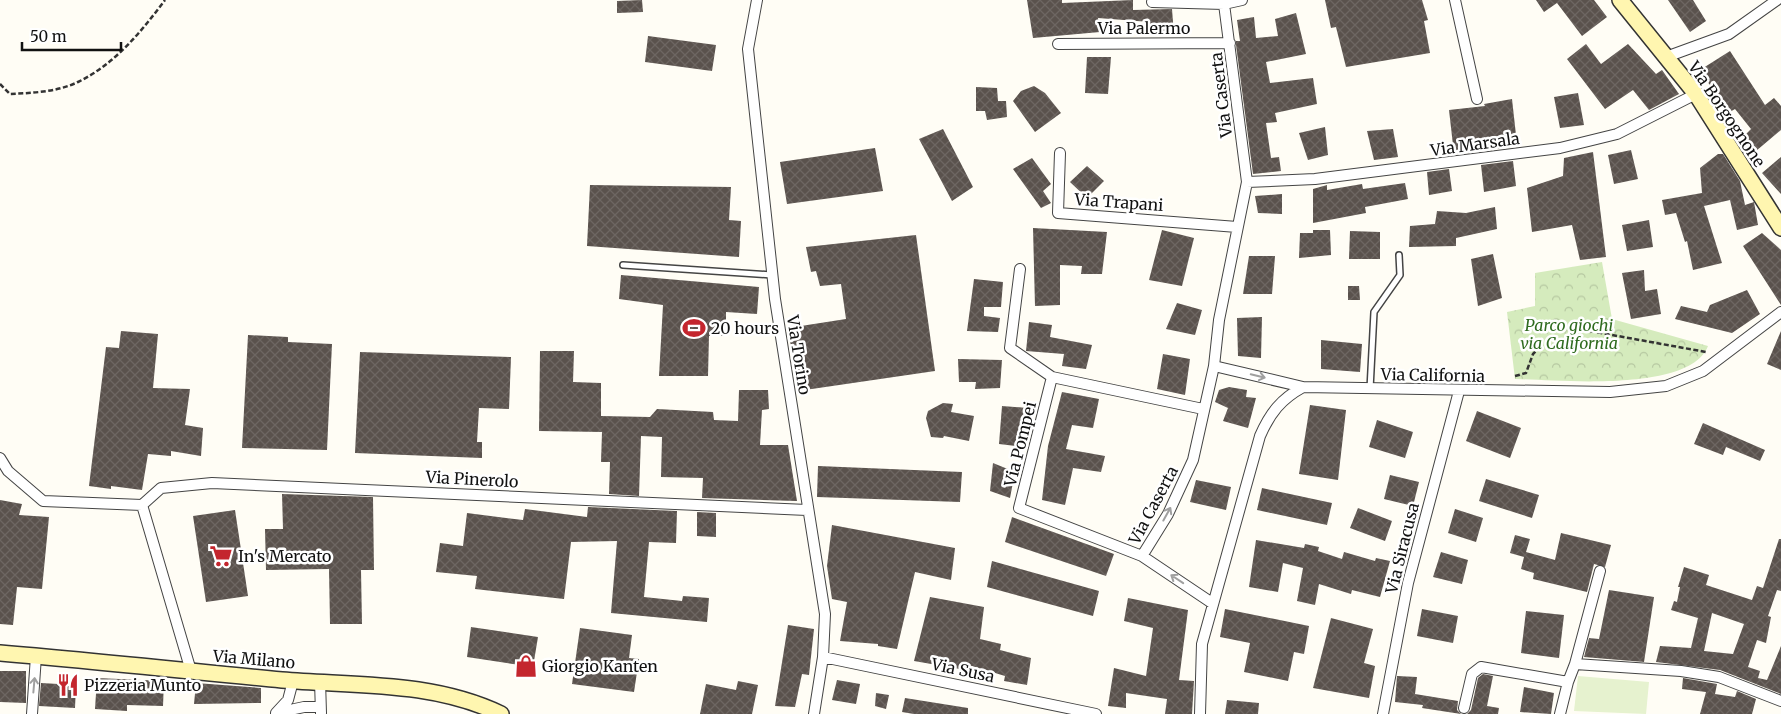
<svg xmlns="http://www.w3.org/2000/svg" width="1781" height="714" viewBox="0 0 1781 714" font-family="Merriweather,serif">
  <defs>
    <pattern id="park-crowns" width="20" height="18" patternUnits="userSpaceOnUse" patternTransform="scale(1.25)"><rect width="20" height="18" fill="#d5ebbd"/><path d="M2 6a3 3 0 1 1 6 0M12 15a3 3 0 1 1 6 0" fill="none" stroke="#b6c8a1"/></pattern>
    <pattern id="building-cross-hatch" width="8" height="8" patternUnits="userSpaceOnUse" patternTransform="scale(1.25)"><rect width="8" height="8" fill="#5a524d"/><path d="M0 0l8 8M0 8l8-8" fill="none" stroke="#6d6662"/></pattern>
  </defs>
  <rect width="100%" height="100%" fill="#fffdf5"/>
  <!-- park -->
  <path fill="url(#park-crowns)" d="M1602 262 1612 319 1708 346C1690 393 1558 380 1515 379L1507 312 1535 306V273Z"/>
  <!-- pitch -->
  <path fill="#e6f2cf" d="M1578 676 1649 682 1646 714 1574 711Z"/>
  <!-- building -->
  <path fill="url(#building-cross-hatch)" fill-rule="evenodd" d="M642 0 643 12 617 13V1Z
    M1027 0H1062V3L1133 0V10L1172 9 1174 35 1150 36V22L1098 18 1100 32 1033 38Z
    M1325 0H1422L1428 20 1424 21 1430 53 1346 67 1336 27 1331 28Z
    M1536 0H1594L1607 17 1582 36 1557 3 1544 12Z
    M1668 0H1693L1706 21 1690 32Z
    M1296 13 1306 54 1266 62 1270 83 1313 78 1317 104 1275 113 1277 122 1266 123 1271 158 1279 157 1281 171 1253 174 1236 45V41H1240L1237 20 1254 17 1256 38 1278 36 1275 19Z
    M648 36 716 45 712 71 645 62Z
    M1586 44 1601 64 1628 44 1656 74 1662 70 1679 94 1649 110 1633 90 1605 109 1567 59Z
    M1730 51 1765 105 1774 98 1781 106V130L1750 156 1738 142 1751 129 1735 109 1728 113 1700 70Z
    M1087 57H1111L1108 94 1085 93Z
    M1034 86 1045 93 1061 113 1035 132 1013 101 1021 91Z
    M976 87 997 88 998 101H1006L1007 117 987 120 985 111H976Z
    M1578 93 1584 125 1560 128 1554 97Z
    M1512 99 1517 144 1511 145V147L1454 154 1449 110 1485 106 1484 104Z
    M1325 127 1328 155 1308 160 1299 133Z
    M943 129 973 187 952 201 919 139Z
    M1393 129 1398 157 1374 160 1367 131Z
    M875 148 883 191 787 204 780 162Z
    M1631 150 1638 179 1614 184 1608 155Z
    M1593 152 1606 257 1580 260 1572 225 1532 232 1527 188 1563 176 1564 158Z
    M1718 154H1723L1740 181 1745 205 1754 202 1758 225 1737 230 1730 200 1704 206 1722 263 1693 270 1687 241 1685 242 1676 213 1665 215 1662 200 1702 193 1700 168Z
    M1781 157V194L1762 173Z
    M1032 158 1051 184 1043 191 1051 203 1041 208 1013 169Z
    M1513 161 1516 186 1484 192 1481 165Z
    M1087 166 1104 181 1087 198 1070 182Z
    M1449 169 1452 191 1429 195 1427 172Z
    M1405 183 1408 199 1365 207 1366 213 1313 223V189L1327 185V190L1362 184 1363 189Z
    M590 185 731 187 729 220 741 221 739 257 587 246Z
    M1282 194V214L1258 213 1255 196Z
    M1495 207 1497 229 1456 238V246L1409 247 1410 226 1435 224 1437 211 1466 213Z
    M1649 220 1653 247 1627 251 1622 225Z
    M1033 228 1107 232 1102 274H1081L1082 266 1060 265V305L1035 306Z
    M1162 230 1194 238 1182 286 1149 280Z
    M1313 230H1330L1331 255 1299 258 1300 233H1313Z
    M1350 231 1380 232V259H1349Z
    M1762 233 1781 250V305L1743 246Z
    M916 235 935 371 798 391 788 328 846 319 841 284 820 286 816 271 811 272 806 247Z
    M1493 254 1502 298 1478 306 1471 259Z
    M1249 256H1275L1272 294H1243Z
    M1644 270 1645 291 1657 289 1661 314 1631 319 1622 273Z
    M621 275 759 287 757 314 726 312V336H709L708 376H659L663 305 619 299Z
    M974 279 1003 282 1001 307H984V316L1000 318 998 332 967 331Z
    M1348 286H1359L1360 300H1348Z
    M1747 290 1760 314 1732 333 1675 319 1681 306 1707 312 1710 305Z
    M1177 303 1202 310 1195 335 1166 329Z
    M1262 317 1261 358 1238 356 1237 318Z
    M1029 322 1052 325 1050 337 1092 345 1086 369 1062 366 1064 354 1026 351Z
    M121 331 158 334 153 388 190 389 185 425 203 428 201 456 171 451V456L148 454 142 490 111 486V489L89 486 106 347 119 348Z
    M1781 331V370L1767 364Z
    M248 335 288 337V342L332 344 327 450 242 448Z
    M1321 340 1362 344 1360 372 1321 369Z
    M540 351H574L573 382 601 383V416L650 417 657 409 713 412 714 420 738 421 739 390H768L769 409 762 410 760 445H788L797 501 702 498 703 478 661 477 662 437 641 436 639 496 609 494 610 462H601L602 432 539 431Z
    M360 352 511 357 509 409 479 408 477 442H482V458L355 453Z
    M1163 354 1190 359 1185 395 1157 389Z
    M958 359 1002 360 1000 388 975 389 976 382H959Z
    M1229 387 1247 390 1246 397 1256 398 1248 428 1223 421 1228 408 1215 402 1219 390Z
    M1062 392 1099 399 1093 428 1072 425 1066 449 1105 456 1101 472 1073 468 1065 505 1042 500 1048 446Z
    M943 403 953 404 951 412 974 416 969 441 944 436 943 438 931 437 926 418 928 411Z
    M1310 405 1346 410 1338 480 1299 474Z
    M1002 406 1028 408 1024 447 999 444Z
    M1477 411 1521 428 1510 458 1466 441Z
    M1377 420 1413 432 1405 458 1369 447Z
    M1703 423 1765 450 1760 461 1726 447 1723 455 1694 444Z
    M993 463 1015 472 1010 498 990 491Z
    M818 466 962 472 960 502 817 497Z
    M1390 475 1419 482 1413 506 1384 499Z
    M1486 479 1539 495 1532 518 1479 501Z
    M1196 480 1231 487 1226 510 1190 502Z
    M1262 488 1332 503 1327 525 1257 510Z
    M282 494 373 497 374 570H361L362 624H330L329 569 266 570 265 529H283Z
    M0 500 22 504 19 515 49 517 42 589 17 587 13 625 0 624Z
    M588 507 677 511 676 543 649 542 644 597 682 601 683 596 709 598 707 622 611 613 617 541 571 542 564 599 475 589 477 576 436 572 440 543 463 546 467 513 523 520 525 509 587 517Z
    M1358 508 1392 521 1385 541 1350 528Z
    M1455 509 1483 518 1476 542 1448 533Z
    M235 510 248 596 206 602 193 516Z
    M697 512 716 513V537L697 536Z
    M1012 517 1114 554 1106 576 1005 542Z
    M832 525 955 548 951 580 915 572 897 649 878 646V644L840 641 847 602 832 599 827 566Z
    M1561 533 1611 545 1605 567 1594 564 1587 592 1533 579 1534 573 1521 569 1524 557 1510 553 1515 535 1530 539 1526 552 1555 560Z
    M1779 539H1781V591L1777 590 1768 616 1771 617 1766 643 1757 640 1748 667 1760 671 1758 678 1767 680 1781 646V694L1720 670 1656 662 1660 646 1691 648 1698 618 1671 610 1674 601 1677 602 1680 587H1678L1684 567 1709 575 1706 585 1752 600 1757 586 1763 588ZM1712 613 1744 624 1733 654 1704 651Z
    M1256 540 1304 548 1305 544 1319 547 1318 551 1342 559 1344 552 1375 561 1376 558 1390 561 1380 597 1352 590 1351 594 1319 584 1315 605 1297 601 1303 568 1283 563 1278 592 1249 587Z
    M1441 552 1468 560 1462 584 1433 577Z
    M992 561 1099 591 1093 616 987 587Z
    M1609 590 1654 597 1644 662 1584 657 1589 638 1599 639Z
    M930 597 984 607 980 639 1001 644 1000 650 1031 658 1027 685 1004 681 1005 676 962 663 960 669 914 661Z
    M1128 598 1188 610 1179 680 1194 681 1192 714H1165L1167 699 1126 693V708L1108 706 1114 668 1146 676 1153 628 1124 621Z
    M1225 609 1309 626 1304 654 1294 652 1288 681 1244 672 1250 643 1220 637Z
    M1422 609 1458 616 1453 643 1417 636Z
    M1526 611 1564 615 1559 658 1521 653Z
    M1331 618 1373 629 1364 663 1375 666 1369 698 1313 688Z
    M788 625 814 629 809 675 802 674 795 707 775 706Z
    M471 627 538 637 533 667 467 657Z
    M580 628 632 635 629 658 639 659 634 692 572 684Z
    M0 671H26V703L0 702Z
    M1483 674 1493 676 1487 706 1499 708 1498 714H1467L1471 710 1478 678Z
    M1397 676 1417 677 1415 694 1458 701 1457 710 1461 714 1422 708 1423 705 1395 702Z
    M97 678 164 681 163 706 127 705V711L95 709Z
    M1683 678 1717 684 1715 694 1735 697 1737 691 1756 699 1752 714H1700L1706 692 1682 689Z
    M837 680 860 684 856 704 832 700Z
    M738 681 758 685 752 714H700L706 684 736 690Z
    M41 683 76 685 75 708 39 706Z
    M196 683 261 688V703L194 704Z
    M1524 687 1554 693 1551 714 1520 712Z
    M876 693 889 695 886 709 875 706Z
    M905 698 968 708V714H914L902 712Z
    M1227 700 1259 703 1258 714H1225Z"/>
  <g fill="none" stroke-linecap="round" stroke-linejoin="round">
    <defs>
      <path id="lane" d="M623 265 772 275
        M1370 389 1374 312 1400 275 1399 255"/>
      <path id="street" d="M757 0 748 49 775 299 825 614 823 657 814 714
        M1455 0 1477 99
        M1152 2 1224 4 1242 0
        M1058 44 1230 43
        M1666 57 1729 34 1777 0
        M1060 153 1058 213 1237 227
        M1247 182 1315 179 1560 148 1617 134 1696 94
        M1020 269 1010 348 1052 377 1203 409
        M1214 366 1303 387
        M1052 377 1019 508 1142 556 1212 603
        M0 458 8 471 43 501 142 505 161 488 212 483 807 510
        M142 505 191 671
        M1142 556 1168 514 1193 460 1214 366 1219 320 1247 182 1224 4
        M1600 571 1575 664 1681 671 1719 677 1781 701
        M823 657 1096 714
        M320 681 321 713
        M1464 708 1472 674 1481 667 1568 682
        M276 713 304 707H320
        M276 713 288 700 293 681
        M32 714 36 656
        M1200 714 1202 644 1260 436C1270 413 1281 399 1303 387L1610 392 1666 386 1703 371 1781 312
        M1383 714 1408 583 1459 391
        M1560 714 1568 682 1575 664"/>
      <path id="secondary" d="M1620 0 1696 94 1781 228
        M0 653C94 661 188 671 282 680 356 686 432 681 501 714"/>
    </defs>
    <!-- lane casing -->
    <use href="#lane" stroke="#444" stroke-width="8"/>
    <!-- street casing -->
    <use href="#street" stroke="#444" stroke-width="12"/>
    <!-- secondary casing -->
    <use href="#secondary" stroke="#333" stroke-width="18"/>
    <!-- path -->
    <path stroke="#333" stroke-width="2.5" stroke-dasharray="5 2.5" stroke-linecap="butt" d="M0 84 10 94C32 93 57 92 78 82 115 64 141 32 165 0
      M1590 331 1706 352
      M1515 376 1526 373 1533 354 1542 345"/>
    <!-- lane -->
    <use href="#lane" stroke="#fff" stroke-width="5"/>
    <!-- street -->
    <use href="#street" stroke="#fff" stroke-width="10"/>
    <!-- secondary -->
    <use href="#secondary" stroke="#fff6b0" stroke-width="15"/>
  </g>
  <!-- one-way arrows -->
  <defs><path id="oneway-shaft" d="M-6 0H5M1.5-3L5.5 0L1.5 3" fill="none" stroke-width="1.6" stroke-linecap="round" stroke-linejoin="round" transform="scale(1.25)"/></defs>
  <g stroke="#a0a0a0">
    <use href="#oneway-shaft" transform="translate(1258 376) rotate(14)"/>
    <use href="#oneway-shaft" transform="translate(1167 514) rotate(-61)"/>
    <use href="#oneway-shaft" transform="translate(1177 579) rotate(-146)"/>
    <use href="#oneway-shaft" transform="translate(34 685) rotate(-85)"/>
  </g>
  <!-- icons -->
  <defs>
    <symbol id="stadium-bare" viewBox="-9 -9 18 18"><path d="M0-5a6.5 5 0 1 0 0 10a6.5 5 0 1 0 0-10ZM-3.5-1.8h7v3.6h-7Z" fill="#c4262e" stroke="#fff" stroke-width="2.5" paint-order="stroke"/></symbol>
    <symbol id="supermarket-bare" viewBox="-9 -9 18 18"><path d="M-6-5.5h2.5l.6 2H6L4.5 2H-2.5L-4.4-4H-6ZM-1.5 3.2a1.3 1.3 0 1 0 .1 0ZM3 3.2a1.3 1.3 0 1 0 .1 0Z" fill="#c4262e" stroke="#fff" stroke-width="2.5" paint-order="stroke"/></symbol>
    <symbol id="shop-bare" viewBox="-9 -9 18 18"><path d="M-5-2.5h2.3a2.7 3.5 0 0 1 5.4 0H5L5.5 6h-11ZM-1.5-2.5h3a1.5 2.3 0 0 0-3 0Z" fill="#c4262e" stroke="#fff" stroke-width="2.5" paint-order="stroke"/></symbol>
    <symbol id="restaurant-bare" viewBox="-9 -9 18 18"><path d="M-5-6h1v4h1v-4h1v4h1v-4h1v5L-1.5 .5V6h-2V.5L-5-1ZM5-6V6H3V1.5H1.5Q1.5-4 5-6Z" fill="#c4262e" stroke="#fff" stroke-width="2.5" paint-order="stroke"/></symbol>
  </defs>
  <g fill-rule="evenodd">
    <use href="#stadium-bare" x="678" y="312" width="32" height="32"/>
    <use href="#supermarket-bare" x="205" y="540" width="32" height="32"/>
    <use href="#shop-bare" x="510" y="650" width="32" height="32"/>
    <use href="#restaurant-bare" x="52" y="669" width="32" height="32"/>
  </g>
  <g text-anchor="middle" stroke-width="5" stroke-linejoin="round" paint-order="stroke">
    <!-- street labels -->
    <g font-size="16" fill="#111" stroke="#fff">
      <text x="1144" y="34">Via Palermo</text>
      <text transform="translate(1221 95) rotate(-97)" y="6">Via Caserta</text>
      <text transform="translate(1727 114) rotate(56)" y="6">Via Borgognone</text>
      <text transform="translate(1475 144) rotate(-8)" y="6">Via Marsala</text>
      <text transform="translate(1119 202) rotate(4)" y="6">Via Trapani</text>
      <text transform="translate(799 355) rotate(81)" y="6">Via Torino</text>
      <text transform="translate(1433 375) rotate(1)" y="6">Via California</text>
      <text transform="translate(1020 444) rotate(-76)" y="6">Via Pompei</text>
      <text transform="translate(472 479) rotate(3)" y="6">Via Pinerolo</text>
      <text transform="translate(1153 505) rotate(-62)" y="6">Via Caserta</text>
      <text transform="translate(1402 548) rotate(-76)" y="6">Via Siracusa</text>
      <text transform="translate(254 659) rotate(5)" y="6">Via Milano</text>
      <text transform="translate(963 670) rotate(12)" y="6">Via Susa</text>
    </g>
    <!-- park labels -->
    <g font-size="16" font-style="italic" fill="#2f6b1f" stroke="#fff">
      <text x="1569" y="331">Parco giochi<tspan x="1569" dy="18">via California</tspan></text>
    </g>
    <!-- poi labels -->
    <g font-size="16" fill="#111" stroke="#fff" text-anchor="start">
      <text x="711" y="334">20 hours</text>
      <text x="238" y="562">In's Mercato</text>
      <text x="542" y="672">Giorgio Kanten</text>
      <text x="84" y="691">Pizzeria Munto</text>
    </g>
  </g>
  <!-- scale -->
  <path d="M22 42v8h99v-8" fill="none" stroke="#111111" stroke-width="2.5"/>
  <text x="30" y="42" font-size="15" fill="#111111" stroke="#ffffff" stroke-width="4" paint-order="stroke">50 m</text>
</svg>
